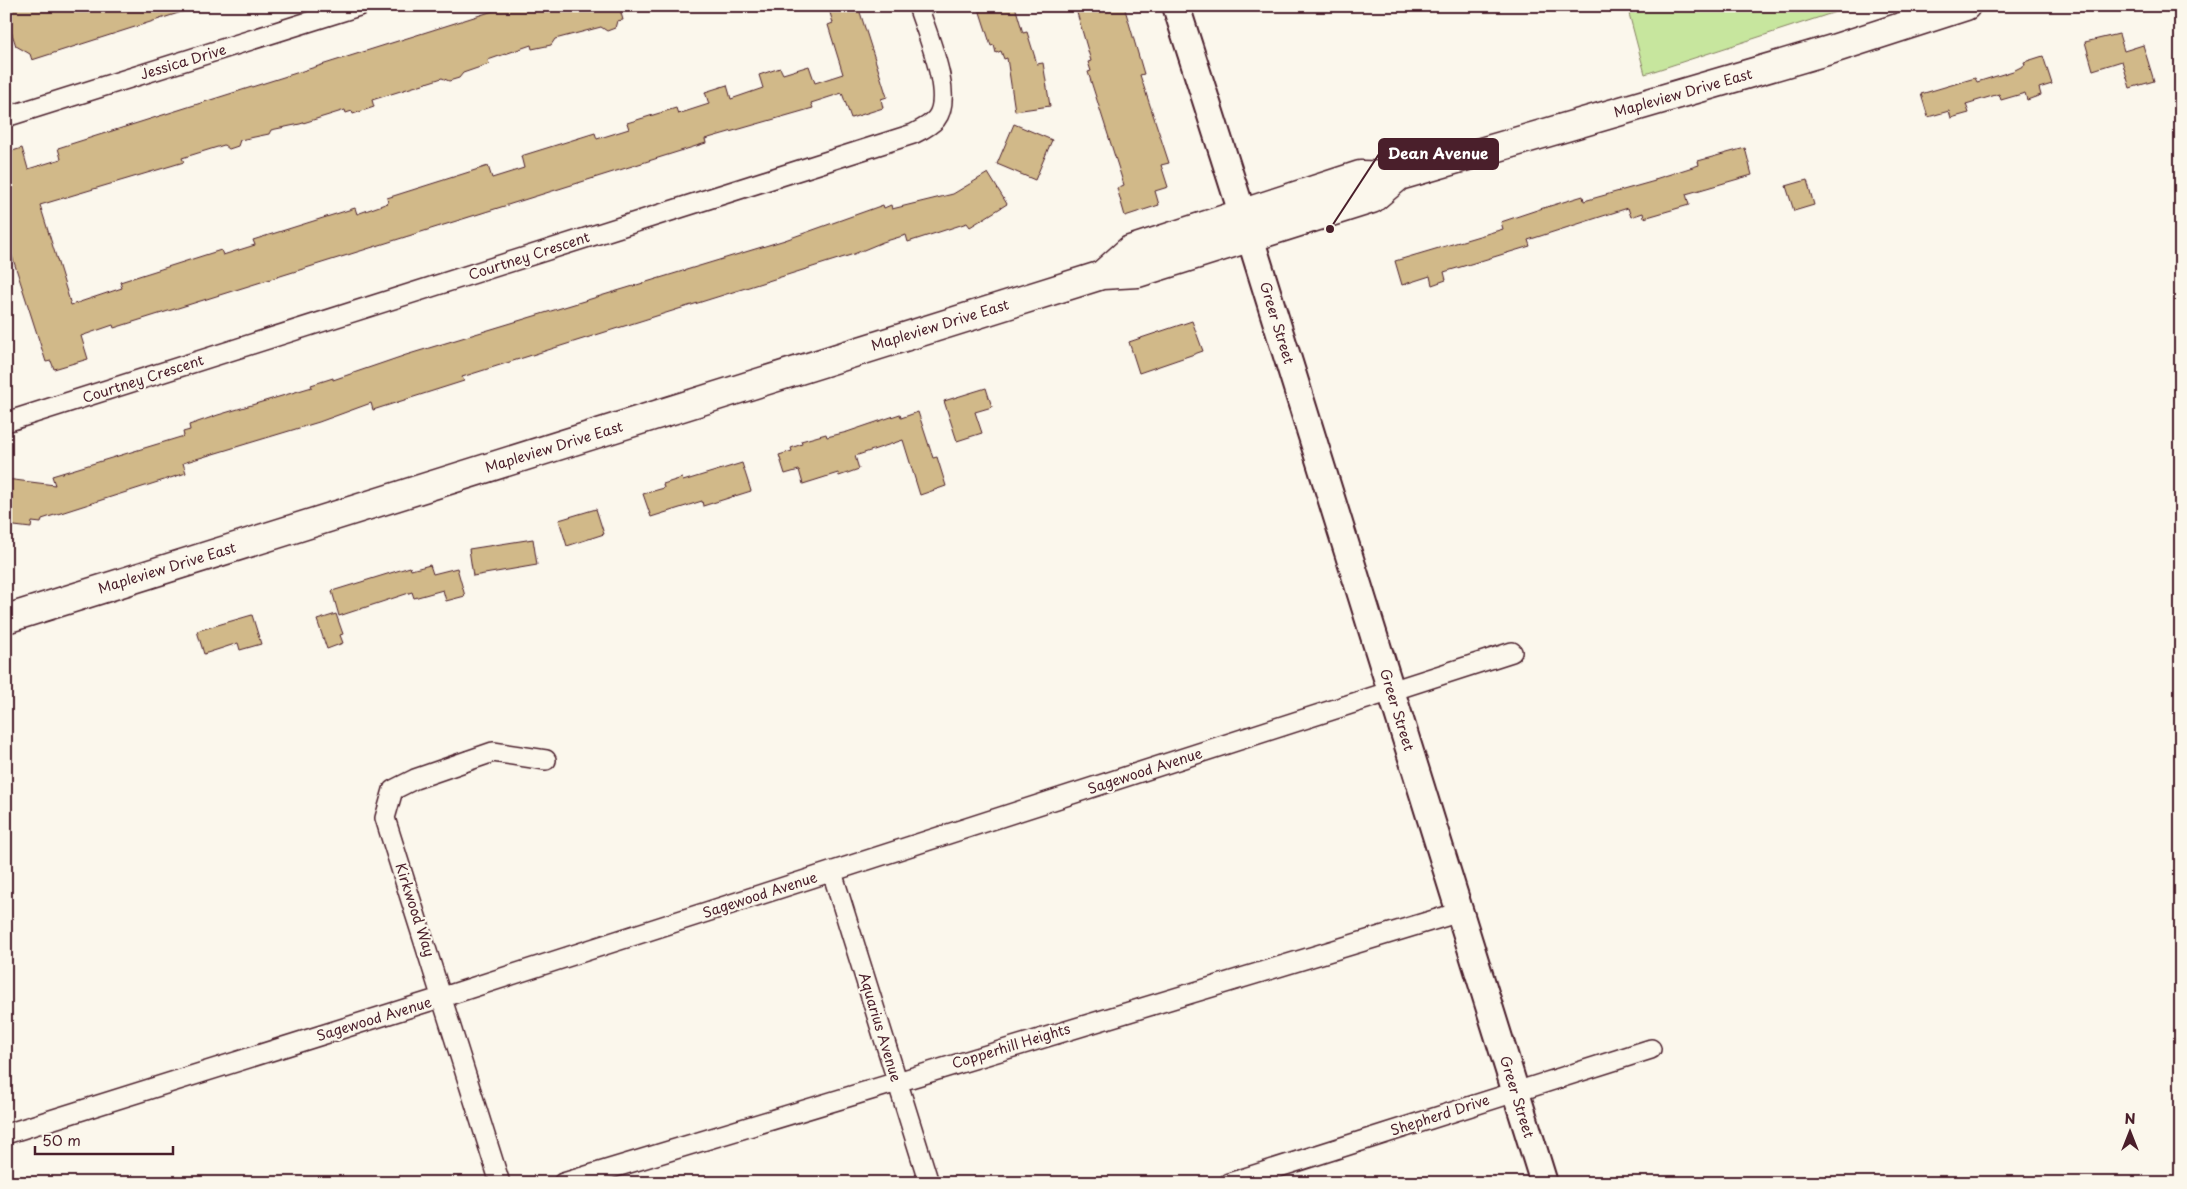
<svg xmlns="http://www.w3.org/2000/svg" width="2187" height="1189" viewBox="0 0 2187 1189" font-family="'Playpen Sans',sans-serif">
  <rect width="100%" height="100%" fill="#fbf7ec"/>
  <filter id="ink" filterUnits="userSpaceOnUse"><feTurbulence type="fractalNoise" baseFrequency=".02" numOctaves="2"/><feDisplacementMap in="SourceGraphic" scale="10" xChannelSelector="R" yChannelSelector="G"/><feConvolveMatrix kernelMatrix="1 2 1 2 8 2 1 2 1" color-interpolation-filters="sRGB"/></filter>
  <g filter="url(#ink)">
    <!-- green -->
    <path fill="#c7e69e" stroke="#888264" d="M1627 6H1854L1645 74Z"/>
    <!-- building -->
    <path fill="#d1b989" stroke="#4a1f2b" d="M11 6H191V9L32 60 30 54 16 46 6 16V13L12 11Z
      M509 6H619L623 20 617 21 615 28 607 31 601 27 555 39 551 45 532 49 531 45 488 60 489 64 463 73 459 78 449 81 442 78 372 100 374 107 353 114 352 111 346 113 345 110 300 124 271 130 269 134 240 140 238 146 229 149 224 145 182 158 184 162 40 205 71 305 122 288 120 282 221 250 223 255 255 245 253 240 355 208 357 214 388 203 387 198 488 166 492 178 524 168 521 156 595 133 597 139 629 129 627 123 676 108 678 114 709 104 705 92 727 85 731 99 763 88 759 75 780 68 783 74 809 66 815 83 843 74 828 25 833 23 828 6H858L887 97 881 99 883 108 851 118 842 93 811 103 813 108 705 139 706 143 114 328 113 325 81 336 88 359 54 369 51 361 46 362 6 237V153L22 148 28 169 61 159 58 148Z
      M978 6H1015L1023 33 1027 32 1037 64 1043 63 1050 106 1015 111 1007 58 1004 59 1001 51 996 53 994 45 991 46Z
      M1075 6H1124L1144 74 1140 75 1169 163 1161 165 1168 187 1155 191 1159 205 1125 216 1117 188 1124 185 1088 72 1091 71 1088 62 1091 61Z
      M2119 34 2124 51 2143 45 2154 81 2130 88 2122 61 2093 70 2085 42Z
      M2043 56 2052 84 2039 88 2041 95 2027 100 2025 93 2001 100 1999 94 1966 104 1969 113 1951 118 1949 111 1928 117 1921 94 1975 78 1977 82 2013 71 2025 65 2024 62Z
      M1014 124 1052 140 1035 180 997 164Z
      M1745 148 1752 175 1686 194 1689 205 1644 218 1643 213 1631 217 1628 208 1528 240 1530 246 1444 272 1446 280 1432 285 1430 276 1402 285 1395 261 1503 229 1501 222 1540 209 1583 196 1584 201 1655 181V179L1699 165 1698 161Z
      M988 173 1007 204 970 227 967 223 908 242 906 235 883 242 854 254 462 377 464 381 373 410 371 403 319 422 183 463 186 473 42 519 41 523 32 522 31 528 6 525V479L55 485 52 476 184 436 183 432 190 430 189 425 218 415 312 387 311 385 333 378V380L406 355 785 240 883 205 884 208 891 205 892 209 953 194Z
      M1807 180 1814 205 1794 211 1786 186Z
      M1192 321 1203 351 1139 373 1129 342Z
      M986 388 992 407 975 412 982 433 957 441 944 401Z
      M918 412 933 458 937 457 946 486 920 495 903 440 855 456 859 469 839 476 838 473 803 484 799 470 785 474 779 455 792 451 791 448 802 444 801 441 826 434 827 437 847 432 900 414 901 418Z
      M742 463 751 491 703 506 702 501 651 517 643 494 664 488 663 484 682 478 683 481Z
      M596 509 604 534 567 546 559 520Z
      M533 539 537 565 473 576 469 549Z
      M430 565 433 574 457 568 465 596 446 601 443 590 414 598 412 592 339 616 332 591 410 567 411 570Z
      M336 614 343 634 340 635 343 643 327 649 317 620Z
      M252 615 261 644 240 650 238 643 204 654 197 631Z"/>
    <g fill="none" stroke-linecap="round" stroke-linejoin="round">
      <defs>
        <path id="street" d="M6 117 359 6
          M6 422 913 134C921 130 930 126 936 119 955 96 926 32 918 6
          M832 872 929 1183
          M6 1134 443 997 1512 652
          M500 1183 385 818 393 790 415 779 493 752 546 760
          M563 1183 1460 912
          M1229 1183 1651 1049"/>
        <path id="secondary" d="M1176 6 1242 213
          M1250 237 1544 1183"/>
        <path id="primary" d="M1102 275 1130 250 1360 175 1399 176 1833 49 1966 6
          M6 619 1102 275 1138 273 1372 199 1399 176"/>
      </defs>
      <!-- street casing -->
      <use href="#street" stroke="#4a1f2b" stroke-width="22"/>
      <!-- secondary casing -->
      <use href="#secondary" stroke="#4a1f2b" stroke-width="30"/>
      <!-- primary casing -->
      <use href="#primary" stroke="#4a1f2b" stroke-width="31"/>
      <!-- street -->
      <use href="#street" stroke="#fbf7ec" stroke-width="19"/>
      <!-- secondary -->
      <use href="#secondary" stroke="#fbf7ec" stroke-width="26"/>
      <!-- primary -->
      <use href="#primary" stroke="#fbf7ec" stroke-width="28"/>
    </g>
  </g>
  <g text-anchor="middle" stroke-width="4.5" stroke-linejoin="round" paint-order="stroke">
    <!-- street labels -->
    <g font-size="14" fill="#4a1f2b" stroke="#fbf7ec">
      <text transform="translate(183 62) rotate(-17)" y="5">Jessica Drive</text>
      <text transform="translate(1683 93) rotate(-16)" y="5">Mapleview Drive East</text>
      <text transform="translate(529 256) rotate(-18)" y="5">Courtney Crescent</text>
      <text transform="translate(1277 323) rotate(73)" y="5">Greer Street</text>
      <text transform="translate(940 325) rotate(-17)" y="5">Mapleview Drive East</text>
      <text transform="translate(143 379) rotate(-18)" y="5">Courtney Crescent</text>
      <text transform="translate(554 447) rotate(-17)" y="5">Mapleview Drive East</text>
      <text transform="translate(167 568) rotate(-17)" y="5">Mapleview Drive East</text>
      <text transform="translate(1397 710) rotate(73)" y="5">Greer Street</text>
      <text transform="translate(1145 771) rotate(-18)" y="5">Sagewood Avenue</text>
      <text transform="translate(760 895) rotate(-18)" y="5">Sagewood Avenue</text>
      <text transform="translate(415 910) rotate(72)" y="5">Kirkwood Way</text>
      <text transform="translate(374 1019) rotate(-17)" y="5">Sagewood Avenue</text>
      <text transform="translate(880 1027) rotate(73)" y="5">Aquarius Avenue</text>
      <text transform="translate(1011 1046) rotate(-17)" y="5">Copperhill Heights</text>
      <text transform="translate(1517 1097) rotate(73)" y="5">Greer Street</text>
      <text transform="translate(1440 1115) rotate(-18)" y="5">Shepherd Drive</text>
    </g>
  </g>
  <!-- callouts -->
  <path fill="none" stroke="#4a1f2b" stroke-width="2" d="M1330 229L1379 154"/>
  <circle fill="#4a1f2b" stroke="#fbf7ec" stroke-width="2" cx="1330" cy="229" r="5"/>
  <rect fill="#4a1f2b" stroke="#4a1f2b" stroke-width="2" x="1379" y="139" width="119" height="30" rx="5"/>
  <g font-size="15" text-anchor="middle" font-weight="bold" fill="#fff">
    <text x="1438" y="159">Dean Avenue</text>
  </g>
  <!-- margin -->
  <rect width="2187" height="1189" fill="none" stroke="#fbf7ec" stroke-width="25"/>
  <rect x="12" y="12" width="2162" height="1164" fill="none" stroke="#4a1f2b" stroke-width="2" filter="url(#ink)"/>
  <!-- north arrow -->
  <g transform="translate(2130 1132)" stroke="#fbf7ec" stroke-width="4" paint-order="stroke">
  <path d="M0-4L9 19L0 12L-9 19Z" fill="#4a1f2b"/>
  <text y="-8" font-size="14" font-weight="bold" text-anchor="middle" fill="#4a1f2b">N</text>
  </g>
  <!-- scale -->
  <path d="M35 1146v8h138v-8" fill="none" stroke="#4a1f2b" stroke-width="2.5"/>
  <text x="42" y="1146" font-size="15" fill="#4a1f2b" stroke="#fbf7ec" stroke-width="4" paint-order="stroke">50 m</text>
</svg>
